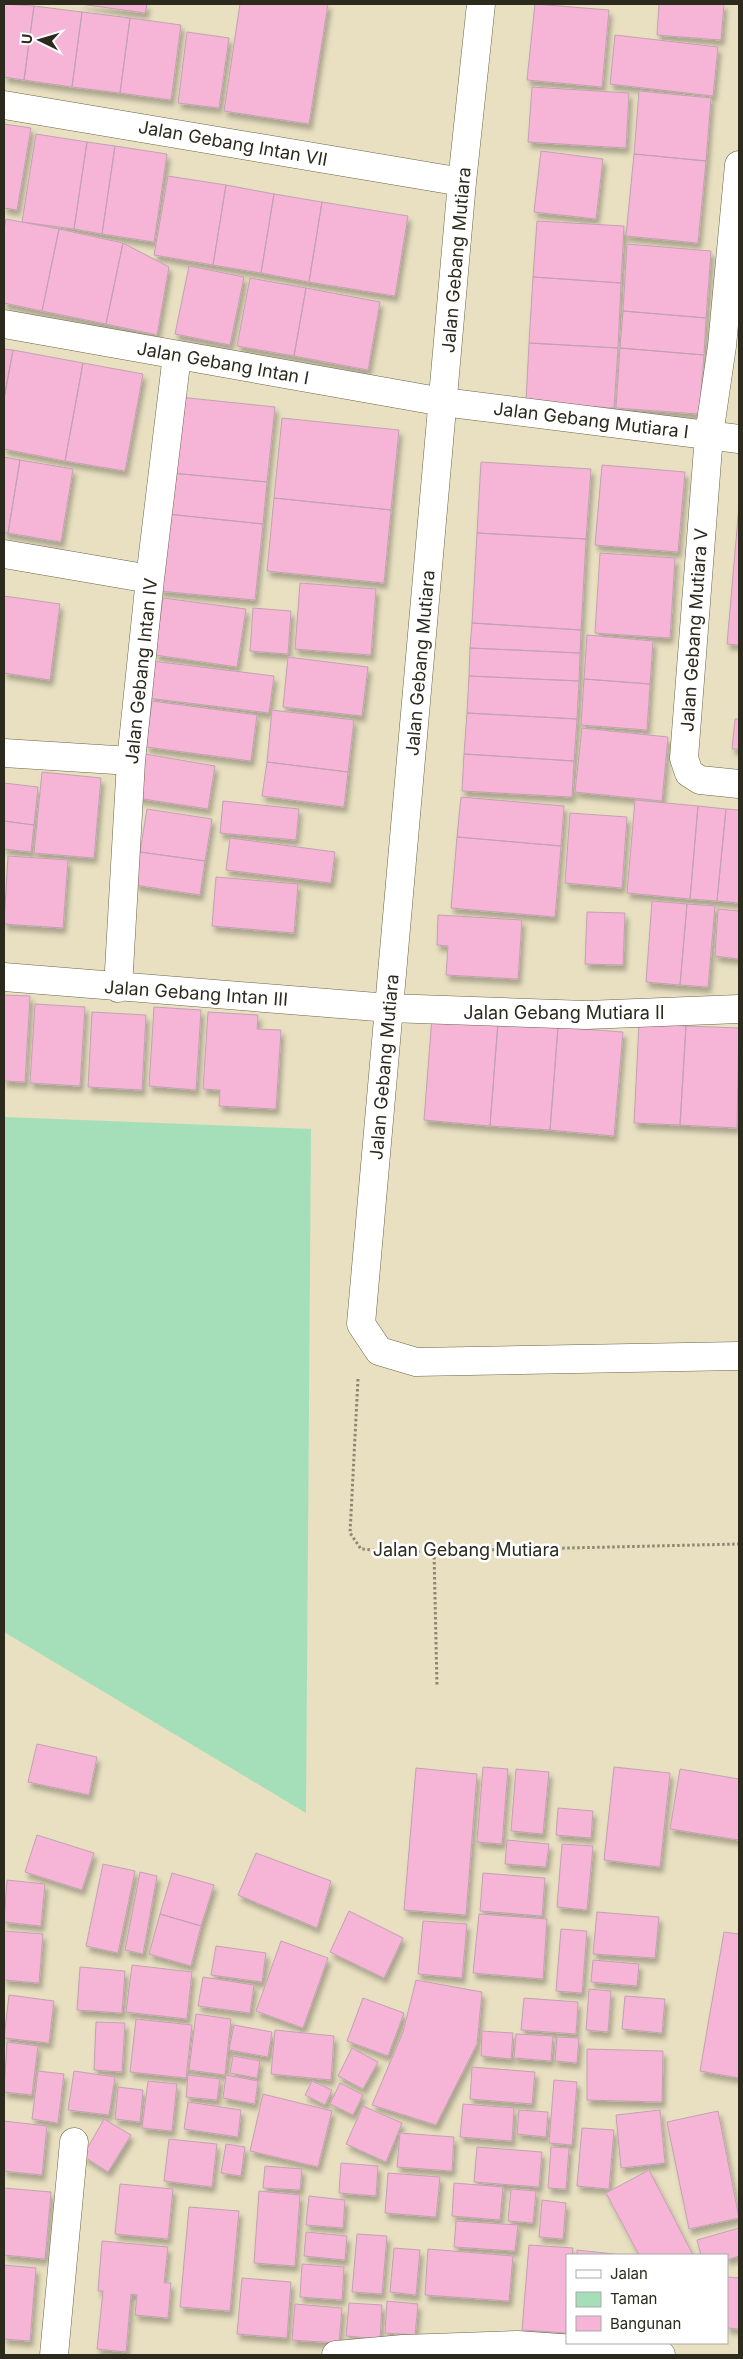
<svg xmlns="http://www.w3.org/2000/svg" width="743" height="2359" font-family="Inter,sans-serif">
  <style>
    .green { fill: #a5dfb9 }
    .building { fill: #f6b4d6; stroke: #c2a2b2; filter: url(#shadow) }
    .lines { fill: none; stroke-linecap: round; stroke-linejoin: round }
    .minor-casing { stroke: #6c6448; stroke-width: 29 }
    .path { stroke: #8d8771; stroke-width: 3; stroke-dasharray: 2.5 2.5; stroke-linecap: butt }
    .minor { stroke: #fff; stroke-width: 28 }
    .labels { text-anchor: middle; dominant-baseline: central; stroke-width: 5; stroke-linejoin: round; paint-order: stroke }
    .street-label { font-size: 18px; fill: #2c291d; stroke: #fff }
  </style>
  <defs>
    <filter id="shadow"><feDropShadow dx="3" dy="5.5" stdDeviation="2.5" flood-color="#0004"/></filter>
  </defs>
  <rect width="100%" height="100%" fill="#e8e0c1"/>
  <path class="green" d="M4,1117l307,12 -5,684 -302,-181z"/>
  <path class="building" d="M4,4l30,2 -10,74 -20,-3z
    M80,4h67l-2,9z
    M240,4h88l-19,120 -85,-13z
    M535,4l74,6 -7,77 -75,-7z
    M659,4h65l-3,36 -64,-5z
    M34,6l48,6 -10,75 -48,-7z
    M82,12l48,6 -10,75 -48,-6z
    M130,18l51,7 -10,75 -51,-7z
    M187,32l42,6 -10,70 -41,-5z
    M615,35l103,12 -5,49 -103,-12z
    M532,87l97,6 -3,55 -98,-6z
    M639,91l72,7 -5,63 -72,-7z
    M4,124l27,4 -14,82 -13,-2z
    M36,134l51,8 -13,87 -52,-7z
    M87,142l28,4 -13,88 -28,-5z
    M115,146l52,8 -13,88 -52,-8z
    M541,151l62,8 -7,60 -62,-7z
    M634,154l72,7 -8,82 -72,-7z
    M168,176l58,9 -13,80 -59,-10z
    M226,185l48,9 -13,79 -48,-8z
    M274,194l48,8 -13,80 -48,-9z
    M322,202l86,14 -13,80 -86,-14z
    M6,219l53,10 -17,82 -38,-8v-74z
    M537,221l87,5 -3,57 -88,-6z
    M59,229l64,14 -17,81 -64,-13z
    M123,243l46,24 -12,68 -51,-11z
    M627,244l84,7 -5,67 -83,-7z
    M189,266l55,11 -14,68 -55,-11z
    M533,277l88,6 -3,65 -89,-5z
    M250,278l56,10 -12,68 -57,-10z
    M306,288l74,14 -12,68 -74,-14z
    M623,311l83,7 -2,37 -84,-7z
    M529,343l89,5 -4,60 -88,-6z
    M620,348l84,7 -5,59 -83,-6z
    M4,349l9,1 -9,49z
    M13,350l70,13 -18,98 -61,-12v-50z
    M83,363l60,11 -18,97 -60,-10z
    M179,397l96,10 -8,75 -96,-9z
    M282,418l117,12 -8,80 -117,-12z
    M4,457l16,3 -12,73h-4z
    M20,460l53,9 -12,73 -53,-9z
    M481,462l110,7 -5,70 -109,-6z
    M602,465l83,7 -7,80 -83,-7z
    M171,473l96,9 -4,42 -96,-10z
    M274,498l117,12 -7,73 -117,-12z
    M739,506v139l-12,-1z
    M167,514l96,10 -8,76 -96,-9z
    M477,533l109,6 -5,91 -109,-7z
    M600,553l75,5 -5,80 -75,-5z
    M300,583l76,6 -5,66 -76,-6z
    M4,596l56,8 -10,76 -46,-7z
    M163,598l83,11 -9,58 -82,-12z
    M253,608l38,3 -3,43 -38,-3z
    M472,623l109,7 -1,23 -110,-5z
    M587,635l66,6 -3,43 -66,-5z
    M470,648l110,5 -1,28 -110,-5z
    M288,657l80,10 -6,49 -79,-9z
    M152,661l122,15 -5,37 -121,-15z
    M469,676l110,5 -2,38 -110,-6z
    M584,679l66,5 -3,46 -66,-5z
    M152,701l105,14 -6,46 -105,-14z
    M272,710l82,10 -6,52 -81,-10z
    M467,713l110,6 -3,42 -110,-7z
    M735,719h4v30h-7z
    M582,728l86,9 -6,64 -87,-9z
    M145,754l70,12 -7,43 -71,-11z
    M464,754l110,7 -2,36 -110,-6z
    M267,762l81,10 -4,35 -82,-11z
    M42,772l59,6 -7,80 -60,-5z
    M4,783l34,4 -4,38 -30,-4z
    M461,797l103,9 -3,40 -104,-9z
    M635,800l63,6 -8,93 -63,-6z
    M223,801l76,8 -3,31 -76,-7z
    M698,806l28,3 -9,92 -27,-2z
    M147,809l65,10 -7,42 -65,-9z
    M726,809l13,1v93l-22,-2z
    M570,813l57,4 -5,71 -57,-5z
    M4,821l30,4 -3,27 -27,-3z
    M457,837l104,9 -6,71 -104,-9z
    M230,838l105,14 -4,31 -105,-13z
    M140,852l65,9 -5,34 -65,-10z
    M8,856l60,4 -5,68 -59,-4z
    M216,877l82,7 -4,49 -82,-7z
    M652,901l35,3 -7,81 -34,-3z
    M687,904l28,2 -7,81 -28,-2z
    M718,909l21,2v48l-24,-3z
    M587,912l38,1 -2,52 -38,-1z
    M438,915l84,5 -4,59 -72,-4 2,-29 -11,-1z
    M4,995l26,1 -5,86 -21,-1z
    M35,1004l50,3 -5,79 -50,-3z
    M154,1007l47,3 -5,80 -47,-4z
    M92,1012l54,3 -4,75 -54,-3z
    M208,1012l50,3 -1,14 24,1 -5,79 -57,-3 1,-16 -17,-1z
    M432,1017l66,5 -8,104 -66,-6z
    M498,1022l60,5 -8,103 -60,-4z
    M639,1023l47,3 -6,99 -46,-2z
    M686,1026l53,2 -2,100 -57,-3z
    M558,1027l65,5 -9,104 -64,-6z
    M37,1744l60,13 -8,38 -61,-13z
    M483,1767l25,2 -6,75 -25,-2z
    M614,1767l56,6 -10,94 -56,-7z
    M416,1768l61,6 -11,141 -62,-5z
    M516,1769l33,3 -6,62 -32,-3z
    M680,1769l59,10v61l-69,-11z
    M558,1808l35,3 -2,27 -35,-3z
    M37,1835l57,18 -12,37 -57,-18z
    M507,1840l42,4 -3,23 -41,-3z
    M562,1844l31,2 -6,64 -30,-3z
    M256,1853l75,28 -14,47 -79,-33z
    M103,1864l32,7 -17,82 -32,-7z
    M140,1872l17,4 -14,78 -18,-4z
    M172,1873l42,12 -13,41 -41,-12z
    M483,1873l62,5 -3,38 -62,-5z
    M7,1880l38,4 -4,42 -37,-4z
    M349,1911l54,27 -19,40 -54,-26z
    M597,1912l62,5 -4,41 -62,-4z
    M160,1914l41,12 -10,40 -42,-12z
    M479,1914l68,5 -4,60 -70,-6z
    M423,1921l44,3 -5,54 -44,-4z
    M561,1929l26,2 -5,62 -26,-2z
    M4,1931l39,3 -4,49 -35,-3z
    M724,1932l15,2v144l-39,-7z
    M281,1941l47,17 -25,70 -47,-17z
    M216,1946l50,7 -4,29 -51,-7z
    M593,1960l46,4 -2,22 -46,-4z
    M132,1965l60,7 -5,47 -61,-7z
    M80,1967l45,4 -3,42 -45,-3z
    M203,1977l51,8 -4,28 -52,-7z
    M416,1980l66,12 -5,52 -41,81 -64,-20 31,-73z
    M589,1989l22,2 -3,41 -22,-2z
    M9,1995l45,6 -5,42 -45,-5z
    M625,1996l40,3 -3,34 -40,-4z
    M363,1998l41,15 -16,43 -41,-15z
    M524,1998l54,4 -2,32 -55,-4z
    M196,2014l35,5 -6,56 -36,-5z
    M136,2019l56,6 -6,53 -56,-6z
    M96,2022l29,1 -3,49 -28,-2z
    M234,2025l38,7 -4,25 -39,-7z
    M275,2030l59,6 -3,44 -60,-6z
    M482,2031l31,2 -2,26 -30,-3z
    M516,2034l37,2 -2,25 -37,-3z
    M557,2037l22,1 -2,25 -22,-2z
    M7,2042l31,4 -6,49 -28,-3z
    M352,2048l26,14 -15,27 -25,-13z
    M587,2049l76,2 -1,51 -75,-2z
    M233,2056l27,5 -3,17 -27,-5z
    M472,2067l63,5 -3,32 -62,-5z
    M38,2071l26,3 -6,49 -26,-4z
    M74,2071l41,6 -6,38 -41,-5z
    M188,2075l32,4 -3,21 -31,-3z
    M226,2075l32,6 -3,23 -32,-6z
    M554,2080l23,2 -5,63 -23,-2z
    M148,2081l29,3 -5,47 -30,-3z
    M312,2081l20,9 -7,15 -20,-10z
    M340,2083l23,12 -10,20 -23,-11z
    M118,2087l25,3 -3,32 -25,-3z
    M263,2094l69,17 -14,56 -68,-16z
    M188,2102l53,8 -3,27 -54,-8z
    M463,2104l51,4 -2,33 -52,-4z
    M363,2106l39,17 -16,39 -40,-18z
    M519,2110l29,2 -2,25 -29,-3z
    M660,2110l5,53 -44,5 -5,-53z
    M718,2111l21,107 -50,11 -22,-107z
    M104,2119l27,16 -23,37 -25,-16z
    M4,2121l43,5 -5,49 -38,-4z
    M582,2128l32,2 -5,59 -32,-3z
    M400,2133l54,4 -2,34 -55,-4z
    M169,2139l48,5 -5,43 -48,-6z
    M226,2144l19,3 -4,29 -20,-3z
    M477,2147l65,5 -3,35 -65,-5z
    M551,2147l18,1 -3,41 -18,-1z
    M341,2163l37,3 -2,30 -37,-3z
    M265,2166l37,3 -2,21 -37,-2z
    M649,2170l44,85h-54l-33,-62z
    M388,2173l52,4 -4,40 -51,-4z
    M454,2183l49,4 -3,33 -48,-4z
    M120,2184l53,5 -5,50 -53,-5z
    M4,2188l47,4 -6,67 -41,-4z
    M511,2189l25,2 -3,32 -25,-2z
    M259,2191l41,4 -5,71 -41,-3z
    M309,2196l36,4 -2,28 -37,-3z
    M542,2200l24,3 -3,36 -24,-2z
    M189,2207l50,4 -9,100 -50,-4z
    M456,2221l62,4 -3,26 -61,-4z
    M739,2228v28l-12,4v-5h-26l-4,-15z
    M306,2232l41,4 -2,24 -41,-4z
    M357,2234l30,2 -5,58 -30,-2z
    M102,2241l66,6 -4,36h7l-3,35 -33,-3 2,-20 -6,-1 -5,58 -29,-3 6,-58h-5z
    M529,2245l44,3 -1,7h-5l-1,78 -44,-3z
    M394,2248l26,2 -4,45 -26,-3z
    M428,2249l85,7 -4,45 -84,-6z
    M577,2250l37,4v1h-37z
    M302,2264l42,3 -2,33 -42,-3z
    M4,2265l32,3 -6,73 -26,-2z
    M727,2277l12,1v51l-12,-1z
    M242,2278l49,4 -4,56 -50,-4z
    M387,2301l31,3 -3,31 -30,-2z
    M349,2303l33,2 -2,34 -34,-3z
    M295,2304l47,4 -3,35 -47,-3z"/>
  <g class="lines">
    <g class="minor-casing">
      <path id="minor" d="M481,4l-19,178 -101,1142 18,27 37,11 323,-6
        M4,105l458,77
        M739,165l-17,181 -13,89 -25,323 5,15 11,7 39,4
        M4,324l439,78 296,37
        M4,554l146,25
        M4,753l127,8
        M4,977l385,31 197,7 153,-6
        M118,988l13,-227 19,-182 27,-224
        M54,2355l20,-213
        M336,2355l67,-6 114,-4 144,10"/>
    </g>
    <path class="path" d="M358,1379l-8,154 11,16 36,3 342,-8
      M434,1552l3,135"/>
    <use href="#minor" class="minor"/>
  </g>
  <g class="labels">
    <g class="street-label">
      <text transform="translate(233 143) rotate(10)">Jalan Gebang Intan VII</text>
      <text transform="translate(456 260) rotate(-85)">Jalan Gebang Mutiara</text>
      <text transform="translate(223 363) rotate(10)">Jalan Gebang Intan I</text>
      <text transform="translate(591 420) rotate(7)">Jalan Gebang Mutiara I</text>
      <text transform="translate(694 630) rotate(-86)">Jalan Gebang Mutiara V</text>
      <text transform="translate(420 663) rotate(-85)">Jalan Gebang Mutiara</text>
      <text transform="translate(141 671) rotate(-84)">Jalan Gebang Intan IV</text>
      <text transform="translate(196 993) rotate(4)">Jalan Gebang Intan III</text>
      <text x="564" y="1012">Jalan Gebang Mutiara II</text>
      <text transform="translate(384 1067) rotate(-85)">Jalan Gebang Mutiara</text>
      <text x="466" y="1549">Jalan Gebang Mutiara</text>
    </g>
  </g>
  <rect width="743" height="2359" fill="none" stroke="#2c291d" stroke-width="10"/>
  <rect x="566" y="2254" width="162" height="90" fill="#ffffff" stroke="#aba9a5"/>
  <rect x="576" y="2270" width="25" height="8" fill="#ffffff" stroke="#aba9a5"/>
  <text x="610" y="2279" font-size="15" fill="#2c291d">Jalan</text>
  <rect x="576" y="2292" width="25" height="15" fill="#a5dfb9" stroke="#aba9a5"/>
  <text x="610" y="2304" font-size="15" fill="#2c291d">Taman</text>
  <rect x="576" y="2316" width="25" height="15" fill="#f6b4d6" stroke="#aba9a5"/>
  <text x="610" y="2329" font-size="15" fill="#2c291d">Bangunan</text>
  <g transform="translate(40 40) rotate(275)" stroke="#ffffff" stroke-width="4" paint-order="stroke">
  <path d="M0-4L9 19L0 12L-9 19Z" fill="#2c291d"/>
  <text y="-8" font-size="14" font-weight="bold" text-anchor="middle" fill="#2c291d">U</text>
  </g>
</svg>
